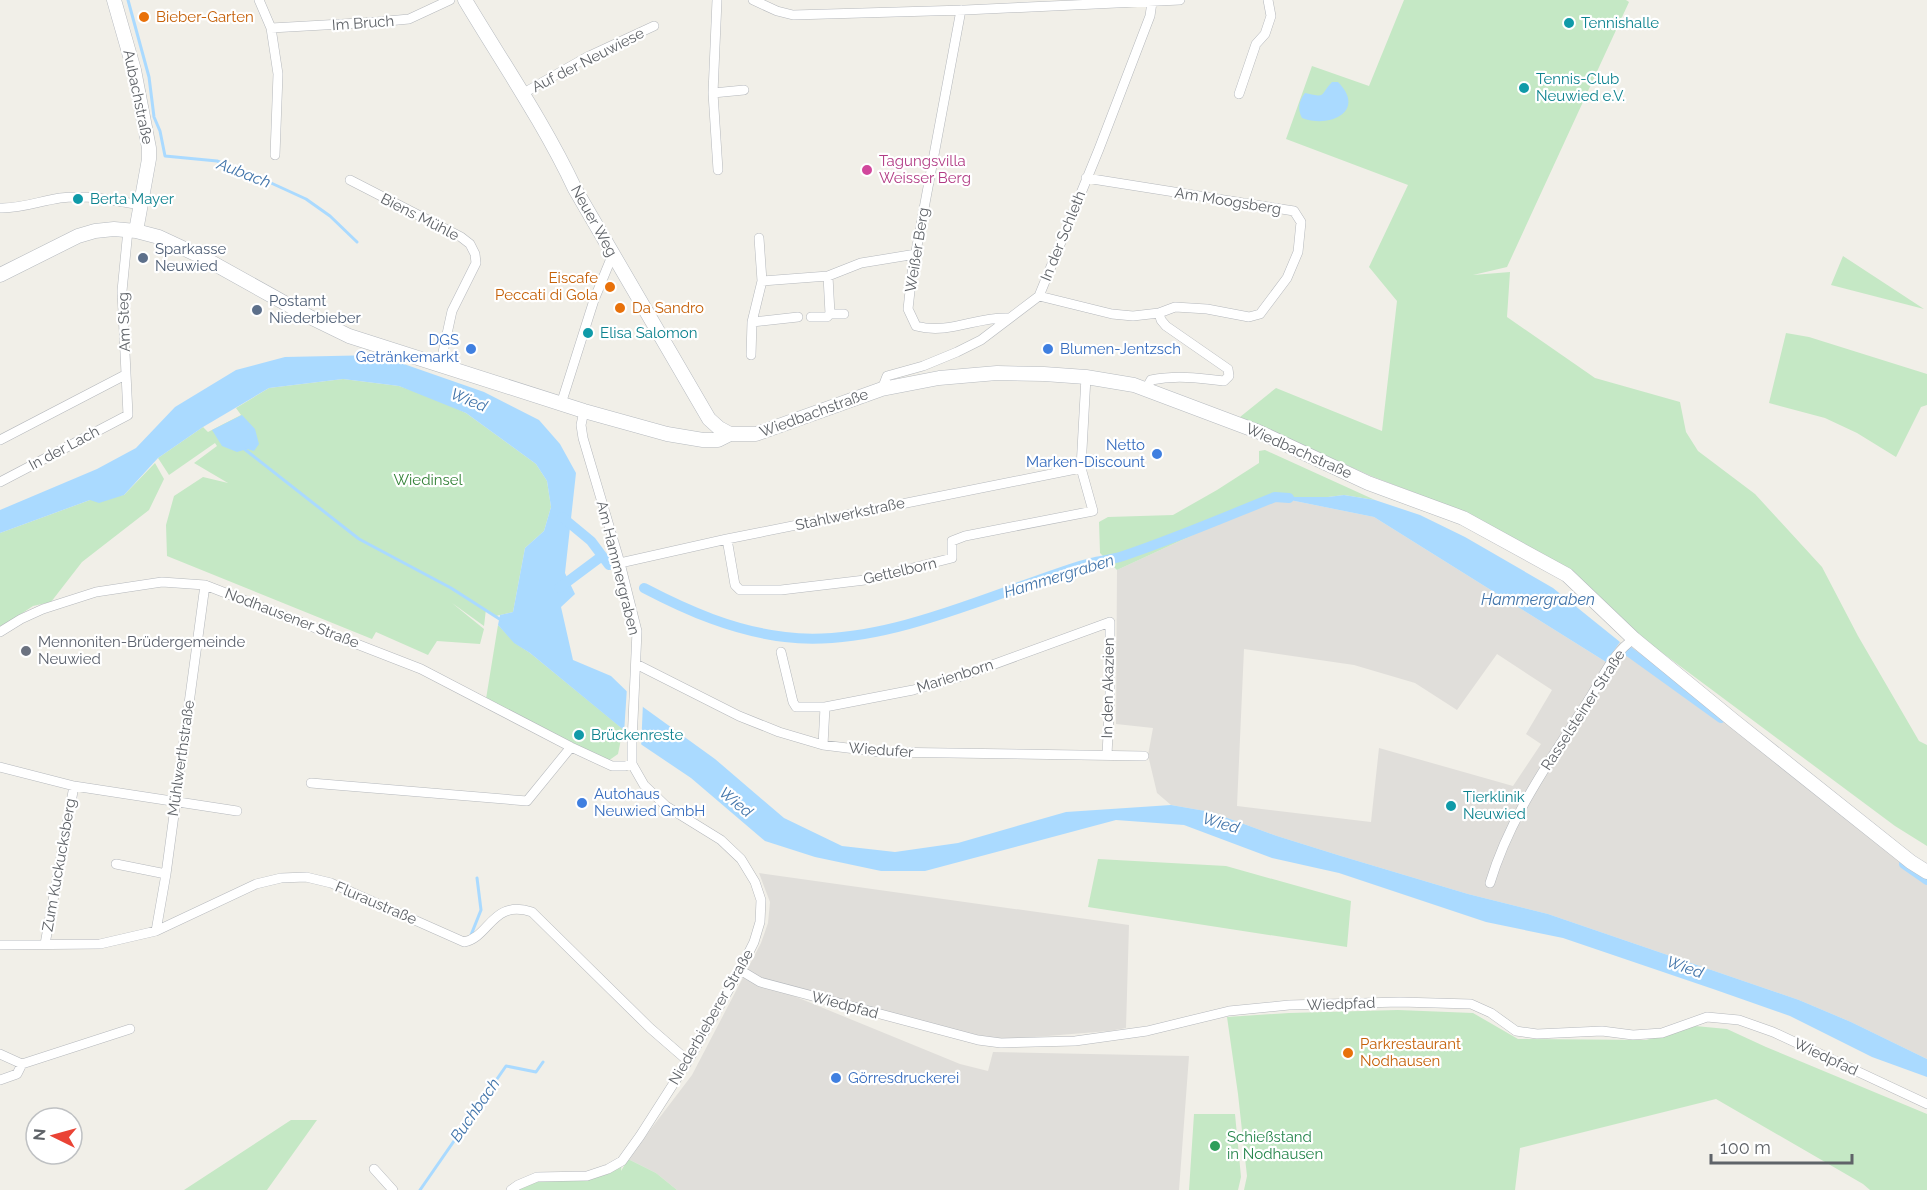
<svg xmlns="http://www.w3.org/2000/svg" width="1927" height="1190" font-family="Raleway,sans-serif">
  <style>
    .industrial { fill: #e0deda; fill-rule: evenodd }
    .green { fill: #c5e8c5 }
    .water { fill: #aadaff }
    .pier { fill: #f1efe8 }
    .lines { fill: none; stroke-linecap: round; stroke-linejoin: round }
    .stream { stroke: #aadaff; stroke-width: 3 }
    .canal { stroke: #aadaff; stroke-width: 10 }
    .street-casing { stroke: #b5b8bc; stroke-width: 10 }
    .secondary-casing { stroke: #b6babf; stroke-width: 15 }
    .street { stroke: #fff; stroke-width: 9 }
    .secondary { stroke: #fff; stroke-width: 14 }
    .food-dot { fill: #e8710a; stroke: #fff; stroke-width: 2 }
    .culture-dot { fill: #0f9aa8; stroke: #fff; stroke-width: 2 }
    .hotel-dot { fill: #d1479c; stroke: #fff; stroke-width: 2 }
    .service-dot { fill: #5c6f8a; stroke: #fff; stroke-width: 2 }
    .shop-dot { fill: #3f7fe0; stroke: #fff; stroke-width: 2 }
    .worship-dot { fill: #6b7280; stroke: #fff; stroke-width: 2 }
    .leisure-dot { fill: #2e9e5b; stroke: #fff; stroke-width: 2 }
    .labels { text-anchor: middle; dominant-baseline: central; stroke-width: 4.5; stroke-linejoin: round; paint-order: stroke }
    .food-label { font-size: 15px; fill: #c56008; stroke: #fff; text-anchor: start }
    .street-label { font-size: 15px; fill: #5f6368; stroke: #fff }
    .culture-label { font-size: 15px; fill: #0d838f; stroke: #fff; text-anchor: start }
    .hotel-label { font-size: 15px; fill: #b23c85; stroke: #fff; text-anchor: start }
    .service-label { font-size: 15px; fill: #4e5e75; stroke: #fff; text-anchor: start }
    .shop-label { font-size: 15px; fill: #366cbe; stroke: #fff; text-anchor: start }
    .park-label { font-size: 15px; fill: #348238; stroke: #fff }
    .worship-label { font-size: 15px; fill: #5b616d; stroke: #fff; text-anchor: start }
    .leisure-label { font-size: 15px; fill: #27864d; stroke: #fff; text-anchor: start }
    .water-label { font-size: 16px; font-style: italic; fill: #4174aa; stroke: #fff }
  </style>
  <rect width="100%" height="100%" fill="#f1efe8"/>
  <path class="industrial" d="M1275,497l99,20 232,145 14,-20 11,4 296,233v180l-76,-37 -52,-22 -251,-86 -80,-20 -127,-38 -64,-20 -66,-24 -40,-7 -14,-12 -9,-38 5,-27 -37,-4 1,-154zM1244,649l110,16 61,18 42,27 40,-56 55,36 -26,44 15,10 -28,42 -134,-38 -8,74 -134,-16z
    M759,873l370,52 -3,103 -17,3 -111,9 -231,-55 193,79 28,7 5,-19 196,4 -10,134h-502l-21,-17 -28,-14 64,-84 69,-132 7,-20 2,-21z"/>
  <path class="green" d="M1404,0h222l3,2 -122,265 -34,8 37,-3 -3,45 88,61 85,24 6,30 12,19 57,43 67,73 36,69 61,105 8,4v101l-32,-20 -258,-192 -67,-64 -105,-58 -94,-36 -131,-59 36,-29 106,43 15,-130 -28,-34 39,-82 -122,-46 26,-73 57,20z
    M1843,256l81,53 -93,-24z
    M1786,333l23,4 118,37v31l-6,2 -25,50 -39,-24 -32,-15 -56,-15z
    M343,379l56,7 37,13 30,14 70,51 11,17 4,26 -7,24 -19,17 -12,64 -17,4 -10,-7 -2,17 -32,-23 32,26 -4,15 -43,-3 -9,14 -52,-23 -4,7 -205,-83 -1,-31 8,-29 29,-19 25,6 -34,-20 23,-17 -2,-3 -46,32 -11,-17 45,-31 5,5 33,-17 -5,-7 33,-20z
    M1265,450l110,50 -31,-5 -16,2h-53l-158,73 -17,-17 -1,-31 9,-5 65,-2 44,-25 42,-27v-12z
    M155,463l9,16 -15,31 -67,52 -31,40 -18,4 -33,22v-95l90,-33 34,-5z
    M498,625l17,18 15,10 93,76 -5,25 -10,7 -122,-62z
    M1098,859l128,7 125,35 -4,46 -259,-40z
    M1398,1010l75,3 45,26 128,1 49,-14 32,3 39,18 161,67v76h-57l-7,-6 -147,-85 -196,49 -5,42h-271l3,-14 -9,-82 -11,-77 62,-4z
    M1194,1114h41l6,63 -3,13h-49z
    M291,1120h26l-50,70h-83z
    M628,1159l28,14 21,17h-162l22,-13 50,-1 35,-15 -1,10z"/>
  <path class="water" d="M1332,82h6c28,28 -6,47 -36,36 -5,-10 -3,-17 3,-25 22,5 14,3 27,-11z
    M378,355l106,37 55,28 21,24 16,29 -11,100 10,21 -14,13 12,53 38,16 32,31 72,52 69,59 58,28 53,6 63,-9 108,-31 105,-7 40,7 66,24 64,20 127,38 80,20 251,86 52,22 76,37v18l-55,-20 -82,-41 -74,-26 -153,-52 -77,-16 -147,-49 -67,-15 -88,-33 -68,-5 -191,51h-44l-66,-14 -50,-16 -74,-63 -49,-33 -112,-92 -16,-10 -16,-18 2,-10 13,-3 12,-64 19,-17 7,-24 -4,-26 -11,-17 -70,-51 -67,-27 -56,-7 -74,9 -66,39 -45,31 -34,37 -25,8 -9,-3 -90,33v-23l97,-41 39,-21 39,-41 61,-37 49,-13z
    M242,415l13,14 4,15 -5,7 -7,-2 -10,3 -15,-6 -10,-16z
    M1344,495l31,5 45,15 45,22 88,51 67,54 -14,20 -232,-145 -99,-20h53z"/>
  <path class="pier" d="M627,687l16,16 -2,45 -17,-14z"/>
  <g class="lines">
    <path class="stream" d="M128,0l21,77 5,40 6,14 5,25 52,5 41,16 48,22 24,17 27,26
      M243,448l116,91 92,49 50,32
      M471,935l10,-25 -4,-32
      M420,1190l86,-124 30,6 7,-10"/>
    <path class="canal" d="M562,517l29,24 18,24
      M559,588l43,-32
      M644,588c44,23 90,43 141,49 87,11 186,-34 268,-62 11,-4 22,-8 34,-11 12,-3 24,-4 36,-8 51,-17 102,-39 152,-59l14,1
      M1628,651l93,67
      M1904,864l23,16"/>
    <g class="street-casing">
      <path id="street" d="M259,0l12,28 106,-6 32,-3 41,-19
        M717,0l-4,93 5,77
        M753,0l24,11 16,4 172,-5 215,-10
        M961,10l-49,263 -4,36 8,17c34,9 61,-10 93,-8
        M271,28l7,46 -3,81
        M713,93l31,-3
        M522,94l65,-37 67,-31
        M1239,94l17,-50 9,-10 6,-18 -3,-16
        M350,180l111,57 9,7 5,10 1,9 -24,48 -12,55
        M0,208c20,1 40,-7 60,-10 27,-3 54,2 80,7
        M762,281l66,-5 33,-13 55,-9
        M1039,296l73,18 21,2 26,-3 16,-6 32,2 42,8 11,-3 27,-36 11,-26 3,-30 -7,-11 -208,-33
        M830,314h14
        M811,317h16l3,-3 -2,-38
        M752,322l46,-5
        M751,355l1,-33 10,-41 -3,-43
        M882,389l5,-13 36,-10 34,-14 24,-12 58,-44 60,-147 51,-133 2,-14
        M1146,389l5,-9c25,-5 48,-2 73,1l5,-5 -1,-7 -62,-43 -5,-6 -2,-7
        M561,404l33,-104 16,-39 5,-3
        M0,440l125,-65
        M0,482l128,-67 -6,-124 6,-61
        M727,539l8,46 5,5h41l84,-10 87,-22v-17l13,-5 128,-25 -12,-43 5,-91
        M620,563l107,-24 354,-71
        M0,632l21,-13 22,-10 53,-17 66,-10 43,3 216,84 150,78 41,19h13l7,-2
        M781,652l12,50 3,5h29l88,-17 49,-14 148,-54v71l-3,62
        M636,664l103,52 40,16 44,13 57,7 264,4
        M823,745l2,-38
        M0,767l74,19 163,25
        M311,783l216,18 44,-54
        M116,864l50,10
        M1490,883c20,-67 61,-124 98,-182 13,-20 25,-49 46,-62
        M156,931l10,-57 39,-289
        M45,944l29,-158
        M0,945l100,-1 56,-13 100,-47 25,-6 25,-1 25,6 133,59c26,-5 28,-43 68,-30l118,116 38,33
        M740,970l20,12 218,58 23,3 74,-2 72,-10 82,-20 60,-6 111,-3 71,2 20,9 25,18 21,3 65,-3 31,4 29,-2 45,-16 32,3 34,12 154,72
        M0,1054l22,10 108,-35
        M0,1080l17,-6 5,-10
        M374,1169l19,21
        M511,1190l7,-5 19,-8 50,-1 21,-7 14,-8 18,-25 48,-75 52,-91 14,-28 6,-20 1,-22 -6,-18 -14,-23 -20,-19 -55,-34 -22,-21 -12,-21v-21l5,-112 -17,-68 -37,-125 -2,-13 3,-14"/>
    </g>
    <g class="secondary-casing">
      <path id="secondary" d="M114,0l20,70 15,78v11l-13,72
        M465,0c37,62 79,123 110,189l134,230 10,9 11,6
        M0,275l78,-39 17,-5 19,-2 22,2 23,6 43,20 108,60 39,19 235,75 83,23 36,6h15l12,-6h26l126,-45 57,-11 58,-5 47,1 42,3 48,8 125,47 109,51 95,35 104,57 67,64 100,82 177,141 16,10"/>
    </g>
    <use href="#street" class="street"/>
    <use href="#secondary" class="secondary"/>
  </g>
  <g class="food-dot">
    <circle cx="144" cy="17" r="6"/>
    <circle cx="610" cy="287" r="6"/>
    <circle cx="620" cy="308" r="6"/>
    <circle cx="1348" cy="1053" r="6"/>
  </g>
  <g class="culture-dot">
    <circle cx="1569" cy="23" r="6"/>
    <circle cx="1524" cy="88" r="6"/>
    <circle cx="78" cy="199" r="6"/>
    <circle cx="588" cy="333" r="6"/>
    <circle cx="579" cy="735" r="6"/>
    <circle cx="1451" cy="806" r="6"/>
  </g>
  <circle class="hotel-dot" cx="867" cy="170" r="6"/>
  <g class="service-dot">
    <circle cx="143" cy="258" r="6"/>
    <circle cx="257" cy="310" r="6"/>
  </g>
  <g class="shop-dot">
    <circle cx="471" cy="349" r="6"/>
    <circle cx="1048" cy="349" r="6"/>
    <circle cx="1157" cy="454" r="6"/>
    <circle cx="582" cy="803" r="6"/>
    <circle cx="836" cy="1078" r="6"/>
  </g>
  <circle class="worship-dot" cx="26" cy="651" r="6"/>
  <circle class="leisure-dot" cx="1215" cy="1146" r="6"/>
  <g class="labels">
    <g class="food-label">
      <text x="156" y="17">Bieber-Garten</text>
      <text x="598" y="278" text-anchor="end">Eiscafe<tspan x="598" dy="17">Peccati di Gola</tspan></text>
      <text x="632" y="308">Da Sandro</text>
      <text x="1360" y="1044">Parkrestaurant<tspan x="1360" dy="17">Nodhausen</tspan></text>
    </g>
    <g class="street-label">
      <text transform="translate(363 23) rotate(-4)">Im Bruch</text>
      <text transform="translate(588 60) rotate(-27)">Auf der Neuwiese</text>
      <text transform="translate(138 97) rotate(78)">Aubachstraße</text>
      <text transform="translate(1228 201) rotate(9)">Am Moogsberg</text>
      <text transform="translate(420 217) rotate(27)">Biens Mühle</text>
      <text transform="translate(594 221) rotate(61)">Neuer Weg</text>
      <text transform="translate(1063 236) rotate(-68)">In der Schleth</text>
      <text transform="translate(917 250) rotate(-81)">Weißer Berg</text>
      <text transform="translate(124 322) rotate(-92)">Am Steg</text>
      <text transform="translate(814 413) rotate(-20)">Wiedbachstraße</text>
      <text transform="translate(64 448) rotate(-28)">In der Lach</text>
      <text transform="translate(1299 451) rotate(24)">Wiedbachstraße</text>
      <text transform="translate(850 514) rotate(-12)">Stahlwerkstraße</text>
      <text transform="translate(618 568) rotate(76)">Am Hammergraben</text>
      <text transform="translate(900 571) rotate(-13)">Gettelborn</text>
      <text transform="translate(292 618) rotate(21)">Nodhausener Straße</text>
      <text transform="translate(955 676) rotate(-18)">Marienborn</text>
      <text transform="translate(1108 688) rotate(-89)">In den Akazien</text>
      <text transform="translate(1583 710) rotate(-57)">Rasselsteiner Straße</text>
      <text transform="translate(881 750) rotate(4)">Wiedufer</text>
      <text transform="translate(181 758) rotate(-82)">Mühlwerthstraße</text>
      <text transform="translate(59 865) rotate(-80)">Zum Kuckucksberg</text>
      <text transform="translate(376 903) rotate(23)">Fluraustraße</text>
      <text transform="translate(1341 1004) rotate(-2)">Wiedpfad</text>
      <text transform="translate(845 1005) rotate(15)">Wiedpfad</text>
      <text transform="translate(711 1017) rotate(-60)">Niederbieberer Straße</text>
      <text transform="translate(1826 1057) rotate(25)">Wiedpfad</text>
    </g>
    <g class="culture-label">
      <text x="1581" y="23">Tennishalle</text>
      <text x="1536" y="79">Tennis-Club<tspan x="1536" dy="17">Neuwied e.V.</tspan></text>
      <text x="90" y="199">Berta Mayer</text>
      <text x="600" y="333">Elisa Salomon</text>
      <text x="591" y="735">Brückenreste</text>
      <text x="1463" y="797">Tierklinik<tspan x="1463" dy="17">Neuwied</tspan></text>
    </g>
    <g class="hotel-label">
      <text x="879" y="161">Tagungsvilla<tspan x="879" dy="17">Weisser Berg</tspan></text>
    </g>
    <g class="service-label">
      <text x="155" y="249">Sparkasse<tspan x="155" dy="17">Neuwied</tspan></text>
      <text x="269" y="301">Postamt<tspan x="269" dy="17">Niederbieber</tspan></text>
    </g>
    <g class="shop-label">
      <text x="459" y="340" text-anchor="end">DGS<tspan x="459" dy="17">Getränkemarkt</tspan></text>
      <text x="1060" y="349">Blumen-Jentzsch</text>
      <text x="1145" y="445" text-anchor="end">Netto<tspan x="1145" dy="17">Marken-Discount</tspan></text>
      <text x="594" y="794">Autohaus<tspan x="594" dy="17">Neuwied GmbH</tspan></text>
      <text x="848" y="1078">Görresdruckerei</text>
    </g>
    <g class="park-label">
      <text x="428" y="480">Wiedinsel</text>
    </g>
    <g class="worship-label">
      <text x="38" y="642">Mennoniten-Brüdergemeinde<tspan x="38" dy="17">Neuwied</tspan></text>
    </g>
    <g class="leisure-label">
      <text x="1227" y="1137">Schießstand<tspan x="1227" dy="17">in Nodhausen</tspan></text>
    </g>
    <g class="water-label">
      <text transform="translate(244 173) rotate(21)">Aubach</text>
      <text transform="translate(469 400) rotate(22)">Wied</text>
      <text transform="translate(1059 576) rotate(-17)">Hammergraben</text>
      <text x="1538" y="599">Hammergraben</text>
      <text transform="translate(736 802) rotate(39)">Wied</text>
      <text transform="translate(1221 823) rotate(16)">Wied</text>
      <text transform="translate(1685 967) rotate(19)">Wied</text>
      <text transform="translate(475 1110) rotate(-55)">Buchbach</text>
    </g>
  </g>
  <g transform="translate(54 1136) rotate(275)"><circle r="28" fill="#ffffff" stroke="#bfc1c3" stroke-width="1.5"/>
  <path d="M0-4.5L10 22L0 15L-10 22Z" fill="#ea4335"/>
  <text y="-9" font-size="16" font-weight="bold" text-anchor="middle" fill="#5f6368">N</text>
  </g>
  <path d="M1711 1154v9h141v-9" fill="none" stroke="#5f6368" stroke-width="3"/>
  <text x="1720" y="1154" font-size="18" fill="#5f6368" stroke="#ffffff" stroke-width="4.5" paint-order="stroke">100 m</text>
</svg>
